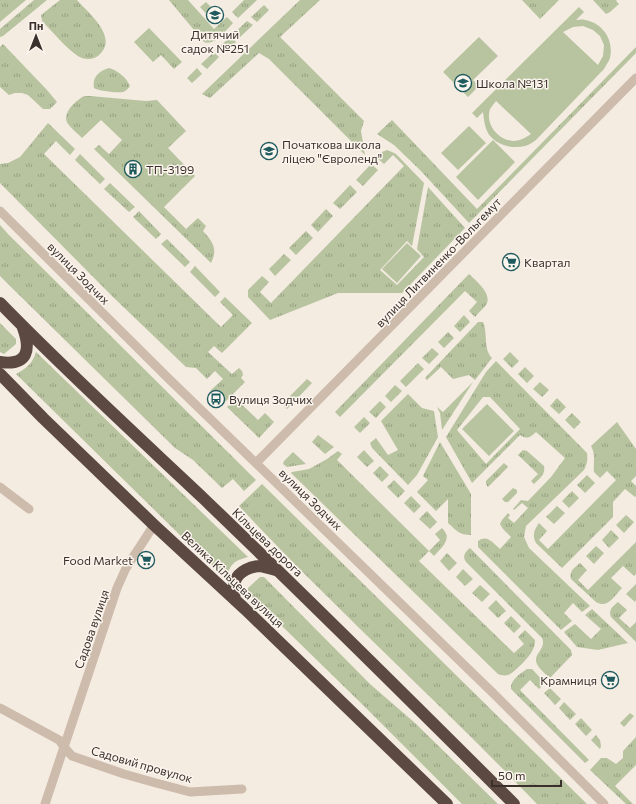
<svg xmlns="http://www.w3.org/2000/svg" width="636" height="804" font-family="Commissioner,sans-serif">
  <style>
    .grass { fill: url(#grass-tufts); fill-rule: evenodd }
    .pitch { fill: #b8c4a0; fill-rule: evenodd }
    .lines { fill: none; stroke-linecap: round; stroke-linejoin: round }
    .street { stroke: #cdbbac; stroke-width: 9 }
    .highway { stroke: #5c4a42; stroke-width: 12 }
    .labels { text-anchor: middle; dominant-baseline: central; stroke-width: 3; stroke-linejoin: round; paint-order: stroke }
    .poi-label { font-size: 12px; fill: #3b302b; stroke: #fbf5ee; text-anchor: start }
    .street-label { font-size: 12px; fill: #3b302b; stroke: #fbf5ee }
  </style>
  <defs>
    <pattern id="grass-tufts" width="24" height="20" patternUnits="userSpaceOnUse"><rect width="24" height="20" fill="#b8c4a0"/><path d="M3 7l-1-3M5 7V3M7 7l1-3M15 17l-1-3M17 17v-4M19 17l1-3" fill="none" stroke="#97a083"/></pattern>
  </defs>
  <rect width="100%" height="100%" fill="#f4ebe1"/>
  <path class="grass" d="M0,0h26l-26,22z
    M34,0h13l-44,36 -3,1v-8z
    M60,0h17c12,14 42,37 22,55 -4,4 -11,5 -17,3 -11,-4 -31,-28 -40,-37l-1,-6z
    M169,0h19l26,29 13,-12 6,6c-8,8 -17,23 -29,19z
    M244,0h13l-19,18 -6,-6z
    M300,0h20l-40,37 84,84 -3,10 4,24 -96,-96 -10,-6 -49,45 -8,-4z
    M522,0h37l-19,19z
    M593,0h24l-1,1 3,3 -9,8 -4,2z
    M206,2l10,10 -6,6 -10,-11z
    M264,5l5,5 -12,12 -6,-5z
    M247,21l6,4 -14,13 -5,-5z
    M149,28l33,34 -8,7 -13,-14 -8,7 -19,-20z
    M231,36l5,6 -13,12 -5,-6z
    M3,44l44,46 10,12 -7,7h-7l-15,-14 -6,-2h-7l-6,2 -9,-8v-40z
    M636,47v6l-167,170 -49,-53 -26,-25 -17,-11 15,-14 85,89z
    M214,52l5,5 -12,12 -6,-5z
    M109,68c8,2 18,10 21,18 -2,3 -4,5 -7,6 -7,1 -24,-1 -29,-4 -2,-11 5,-17 15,-20z
    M197,68l5,6 -10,9 -5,-5z
    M84,96h6l56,5 11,-1 29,31 -18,17 27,28 -31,31 22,22 12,-11 8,8 -3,5c10,11 15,18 8,32l-117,-114 5,-4 10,9 13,-14 -21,-20 -19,18c-4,-4 -10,-9 -14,-14 -7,-10 7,-23 16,-28z
    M48,123l27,26 -5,6 -14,-14 -12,13 177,173 12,-12 -13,-13 5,-5 27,26 -30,30 -8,-7 -6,6 24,22 7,-6 3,3 1,4 -2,3 4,4 -22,22 -13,-13 13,-12 -8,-8 -8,8 -11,-11 -10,-1 -73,-70 -113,-114v-19l8,-1 12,-6z
    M387,150l5,2 4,2 28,29 -12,63 -5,-5 -27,29 17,15 27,-28 -7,-8 11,-62 37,41 -63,65h-64l-68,27 -22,-23v-7l14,-14 7,6 -9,10 11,11 133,-137 -11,-11 -9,9 -8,-7 6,-5z
    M80,154l25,25 -5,5 -25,-24z
    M371,164l7,6 -15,16 -7,-6z
    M110,183l25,24 -6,5 -25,-23z
    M350,185l7,7 -17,17 -7,-6z
    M326,209l7,7 -15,16 -7,-7z
    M139,211l22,23 -5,5 -23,-22z
    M0,225l8,9 248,246 -12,11 -11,-12 -11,9 -29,-28 -18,-12 -163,-160 -12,-12z
    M306,231l7,7 -17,17 -7,-7z
    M167,239l23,23 -5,5 -24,-23z
    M284,254l7,6 -16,16 -6,-7z
    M195,266l25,26 -5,5 -25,-25z
    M469,274c7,7 24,20 17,31 -3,4 -8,8 -11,12l-6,-6 8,-9 -12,-11 -125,126 -5,-5z
    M464,315l6,7 -10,10 -6,-6z
    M478,322h5c5,11 0,27 9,36l-17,22 -6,-5 -16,4 -12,-12 -14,13 -2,-2z
    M0,323l16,16v5l-12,10 -4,-2z
    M448,332l6,6 -10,10 -6,-6z
    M432,348l7,6 -10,10 -7,-6z
    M36,352l212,205c-14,4 -17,6 -22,21l-42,-39 -168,-165c11,-6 16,-10 20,-22z
    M510,352l9,9 -7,7 -9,-9z
    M496,361l91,92c1,7 0,11 -3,17l-58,56 -2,11 5,11 61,58 -8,6 -9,-9 -9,10 8,8 -11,9 -83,-83v-6c9,-7 15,2 22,8l11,-12 -8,-8 -3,-5 2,-4 6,-7 2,2 -2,3 6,5 14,-15 -6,-5 -8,7 -1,-1 8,-9 7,1 23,-24 14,-19 -29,-26c-6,5 -8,8 -16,3l-48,48 -26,-46 40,-65zM483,397h7l30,32 -34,35 -29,-34z
    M418,363l6,6 -18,18 -6,-6z
    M525,367l9,9 -7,7 -9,-9z
    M307,379l5,4 -25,26 -5,-5z
    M473,382l-31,48 -2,-17 -3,-6 6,5z
    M540,382l9,8 -7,7 -9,-8z
    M395,385l7,6 -11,11 -6,-6z
    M408,394l14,14 12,3 4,26 -21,38 -9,10 -36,-37 -2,-5 6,-5 12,17 10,-5 -17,-29z
    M557,398l9,9 -7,7 -9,-8z
    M236,399l22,21 7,-7 9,9 -15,16 -32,-31z
    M380,401l6,6 -10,11 -7,-6z
    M572,413l9,9 -7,7 -9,-9z
    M364,417l6,6 -10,10 -6,-6z
    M617,422l19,27v27l-5,5 5,5v10l-1,1 -10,-8 -12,13v15l-51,51 -26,-25c-4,-8 -2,-13 3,-20l8,8 -8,9 9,9 68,-69 -9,-9 -7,7 -6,-6c-1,-10 2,-17 -3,-26z
    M318,435l16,12 -9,7 -13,-12z
    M440,442l31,52v41c-12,0 -14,-4 -23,-12v-24l-12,12 -19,-19 11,-12 -5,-4z
    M364,450l10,11 -7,6 -10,-10z
    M523,450l4,1 17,15c2,8 -5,13 -10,18l-3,-3 7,-7 -20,-19z
    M338,451l4,3 -5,6 92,91 11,-11 -5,-6 7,-6c11,11 0,19 -8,28l-5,-5 -10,10 95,92 10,-9 -6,-7 7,-7 10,10c0,5 -1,8 -4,13 -3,5 -17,20 -23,22 -4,1 -7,0 -10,-1l-207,-201 1,-1 17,-3 18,-10z
    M293,452l13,12 -19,3 -4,-3 1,-3z
    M504,463l4,4 -20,20 -2,-3v-3z
    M380,466l9,9 -7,7 -9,-9z
    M587,475l8,8 -10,10 -8,-8z
    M394,480l11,11 -7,7 -11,-11z
    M262,484l325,320h-50c-22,-23 -45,-46 -68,-69 -77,-76 -156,-150 -230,-229z
    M513,488l4,2v3l-9,9h-3l-3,-3z
    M572,491l7,7 -10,10 -7,-7z
    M411,496l10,10 -7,7 -10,-10z
    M557,506l8,7 -11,11 -8,-7z
    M427,511l10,11 -7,7 -11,-10z
    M626,515l8,7 -10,11 -8,-8z
    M611,530l8,8 -10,10 -7,-8z
    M636,542v32l-2,2 -11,-10 -12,12 11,10c-8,8 -14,21 -26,14l-25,-23c-2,-8 3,-11 9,-16l7,7 -9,10 10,10z
    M596,546l8,7 -10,11 -8,-8z
    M470,548l101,102 1,5 -22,23c-4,-4 -11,-9 -13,-14 -5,-10 10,-15 5,-26l-76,-76c-4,-6 -1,-10 4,-14z
    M447,553l10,10 -8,8 -9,-10z
    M463,569l10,10 -8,7 -9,-9z
    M260,577h4l106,107 45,39 83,81h-36l-97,-97 -118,-115 1,-4z
    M636,584v16l-1,2 -9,-8z
    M480,585l10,9 -8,8 -10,-9z
    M496,600l10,11 -8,7 -10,-10z
    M618,602l9,8 -8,8 11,10 6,-6v20l-25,-25c-3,-7 2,-11 7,-15z
    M592,609l36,34 -30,7 -21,-3 -13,-15 11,-8 16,15 10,-10 -16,-14z
    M511,616l10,10 -7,7 -10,-10z
    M527,669h5l13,14 -6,6 -9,-9 -10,10 69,70 -4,3 -74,-74c-1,-9 9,-15 16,-20z
    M550,688l11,11 -6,6 -11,-12z
    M564,702l12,12 -6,6 -11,-12z
    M630,713l4,3 -10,11 -4,-4z
    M581,718l11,12 -6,6 -11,-12z
    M596,735l4,5 1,6 -1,3 -9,-9z
    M636,737v28l-21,21 18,18h-7l-36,-34 11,-12h6l9,6 7,-6v-7z"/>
  <path class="pitch" d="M579,7l5,5 -8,8c3,0 6,-1 9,0 18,3 29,20 25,38 -1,3 -4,7 -6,11l-68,71c-3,2 -7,5 -11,6 -12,3 -26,0 -35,-10 -5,-6 -6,-16 -7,-24l-6,6 -5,-5zM583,26l10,4 7,6 4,9 -1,11 -5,9 -35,-33 10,-5zM496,101l35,33c-6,4 -11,7 -18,7 -15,-1 -28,-17 -23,-32 2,-3 4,-5 6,-8z
    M479,37l19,19 -25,24 6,6 -11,11 -25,-25z
    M469,126l17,17 -28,27 -17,-17z
    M493,140l22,22 -37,38 -22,-23z
    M407,243l14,13 -24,27 -15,-14z
    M487,404l27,27 -25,25 -27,-27z"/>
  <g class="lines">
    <path class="street" d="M0,211l167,166 327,317 110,110
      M256,463l380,-385
      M0,487l29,22
      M154,525l-28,43 -9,20 -53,159 8,9 52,18 32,9 34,9 52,-3
      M0,708l59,32 5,7 -19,57"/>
    <path class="highway" d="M0,303c65,67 135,131 203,195 105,101 208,203 311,306
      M0,362c28,4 31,-12 23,-34
      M0,374l43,44 111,107 91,84 202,195
      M235,600c-1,-6 -2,-13 0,-19 4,-10 16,-15 26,-15 5,1 10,3 15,4"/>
  </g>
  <defs>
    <g id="school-ring" transform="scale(0.9)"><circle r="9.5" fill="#fbf5ee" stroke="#1f5a5e" stroke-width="1.5"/><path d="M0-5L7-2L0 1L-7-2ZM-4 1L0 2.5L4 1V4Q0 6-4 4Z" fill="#1f5a5e"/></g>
    <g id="building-ring" transform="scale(0.9)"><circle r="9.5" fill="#fbf5ee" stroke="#1f5a5e" stroke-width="1.5"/><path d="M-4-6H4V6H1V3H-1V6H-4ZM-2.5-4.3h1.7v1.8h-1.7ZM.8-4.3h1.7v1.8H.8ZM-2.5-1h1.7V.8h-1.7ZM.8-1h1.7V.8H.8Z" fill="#1f5a5e"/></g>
    <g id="supermarket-ring" transform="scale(0.9)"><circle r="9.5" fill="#fbf5ee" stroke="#1f5a5e" stroke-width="1.5"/><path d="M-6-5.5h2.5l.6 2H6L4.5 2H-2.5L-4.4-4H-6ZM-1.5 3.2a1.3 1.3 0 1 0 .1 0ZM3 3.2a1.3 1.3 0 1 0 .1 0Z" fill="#1f5a5e"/></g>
    <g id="bus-ring" transform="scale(0.9)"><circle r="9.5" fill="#fbf5ee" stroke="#1f5a5e" stroke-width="1.5"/><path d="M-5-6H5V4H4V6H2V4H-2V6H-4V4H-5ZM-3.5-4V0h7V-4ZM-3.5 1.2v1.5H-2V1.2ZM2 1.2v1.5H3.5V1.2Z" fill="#1f5a5e"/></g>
  </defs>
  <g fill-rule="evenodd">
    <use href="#school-ring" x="215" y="15"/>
    <use href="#school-ring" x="463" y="83"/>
    <use href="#school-ring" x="269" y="151"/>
    <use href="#building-ring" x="133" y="169"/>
    <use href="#supermarket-ring" x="511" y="262"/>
    <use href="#bus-ring" x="216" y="399"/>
    <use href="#supermarket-ring" x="146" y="560"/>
    <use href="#supermarket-ring" x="610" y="680"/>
  </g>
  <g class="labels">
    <g class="poi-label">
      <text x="215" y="34" text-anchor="middle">Дитячий<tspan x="215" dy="14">садок №251</tspan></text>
      <text x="476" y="83">Школа №131</text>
      <text x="282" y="144">Початкова школа<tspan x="282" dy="14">ліцею "Євроленд"</tspan></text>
      <text x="146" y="169">ТП-3199</text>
      <text x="524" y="262">Квартал</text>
      <text x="229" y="399">Вулиця Зодчих</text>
      <text x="133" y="560" text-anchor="end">Food Market</text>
      <text x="597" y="680" text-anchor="end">Крамниця</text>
    </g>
    <g class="street-label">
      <text transform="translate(438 262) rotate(-46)">вулиця Литвиненко-Вольгемут</text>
      <text transform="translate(79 273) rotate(45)">вулиця Зодчих</text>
      <text transform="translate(311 499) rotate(44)">вулиця Зодчих</text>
      <text transform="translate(268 542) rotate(44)">Кільцева дорога</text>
      <text transform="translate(233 579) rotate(43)">Велика Кільцева вулиця</text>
      <text transform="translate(91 629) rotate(-71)">Садова вулиця</text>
      <text transform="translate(142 764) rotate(16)">Садовий провулок</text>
    </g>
  </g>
  <g transform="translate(36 36)" stroke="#fbf5ee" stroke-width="3" paint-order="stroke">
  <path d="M0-3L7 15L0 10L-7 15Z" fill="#3b302b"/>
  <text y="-6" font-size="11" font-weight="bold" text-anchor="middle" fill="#3b302b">Пн</text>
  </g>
  <path d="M492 780v6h69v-6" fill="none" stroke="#3b302b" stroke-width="2"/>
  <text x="498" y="780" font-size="12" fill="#3b302b" stroke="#fbf5ee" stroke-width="3" paint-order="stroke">50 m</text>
</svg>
